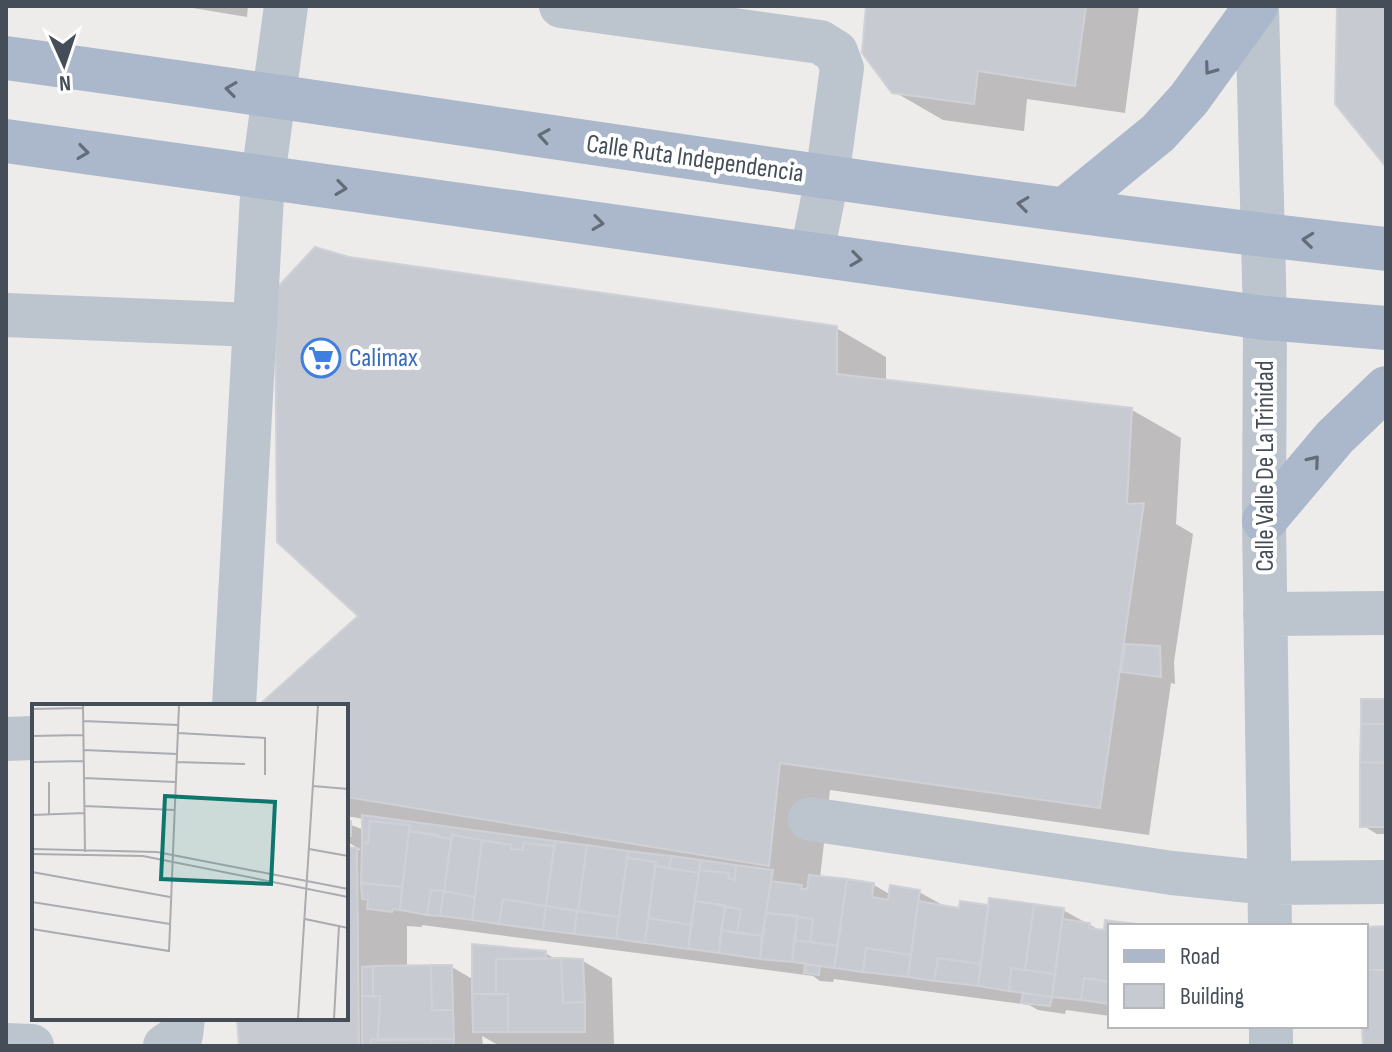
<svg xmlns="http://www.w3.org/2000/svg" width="1392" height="1052" font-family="'Sofia Sans Condensed',sans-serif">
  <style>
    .shadow { fill: #0003 }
    .building { fill: #c8cad1; stroke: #cfd1d7; stroke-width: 2 }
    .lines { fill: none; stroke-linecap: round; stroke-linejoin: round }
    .minor { stroke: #bcc5ce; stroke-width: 44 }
    .major { stroke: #abb8cb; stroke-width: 44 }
    .oneway { stroke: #636d7a }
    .labels { text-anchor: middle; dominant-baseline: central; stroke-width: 8; stroke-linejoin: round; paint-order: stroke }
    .street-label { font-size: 26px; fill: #444d58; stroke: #fff }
    .shop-label { font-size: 26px; fill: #366cbe; stroke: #fff; text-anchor: start }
    .inset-road { fill: none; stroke: #aaacb0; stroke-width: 2 }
    .view { fill: #0f766e; fill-opacity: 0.15; stroke: #0f766e; stroke-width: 4 }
    .inset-edge { fill: none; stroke: #444d58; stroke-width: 4 }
  </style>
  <rect width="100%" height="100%" fill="#eeeceb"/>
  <path class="shadow" d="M181,6h67l-1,11z
    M868,6h271l-14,107 -98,-14 -3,32 -81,-11 -50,-29z
    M349,259l487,69 50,29v25l246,28 49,28 -5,86 17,10 -19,128 1,22 -4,-1 -22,152 -319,-45 -10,88 54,7 17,10 28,-3 29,16 115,2 38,21 5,1 1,-10 29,4h-26v90l-44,-6 -1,4 -27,-4 -9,-5 -195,-26 -1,3 -13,-1 -7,-5 -391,-51v2l-15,-1v42l45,-1 22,13 71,-27 14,8h24l29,17 2,68h-114l-18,-10 1,10h-242l-2,-28h107v-169l15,1 -15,-9v-18l18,7v-11l-18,-3v-110h-85l100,-90z
    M1386,701v133h-9l-15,-9z"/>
  <path class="building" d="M866,6h220l-11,80 -97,-15 -4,33 -82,-11 -30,-40z
    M1337,6h49v161l-51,-63z
    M315,247l34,10 488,69v48l295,34 -5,96 17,-1 -44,305 -320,-45 -11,103 -423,-69v-91l-87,-1 99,-89 -81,-74 -2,-252z
    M1125,644l35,2 1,31 -40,-5z
    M1361,699h25v25h-25z
    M1361,724h25v39l-26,-1z
    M1360,762l26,1v64h-26z
    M362,815l193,26 -1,5 -31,-3v7l-12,-1v-4l-29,-5 -30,-5 -1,4 -12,-2v-2l-30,-4 1,-6 -40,-4 -2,23 -6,-2z
    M346,821h5v15h-5z
    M370,821l40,4 -8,62 -41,-4 1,-41 6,2z
    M409,831l42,8 -7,52 -13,-1 -4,25 -27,-5z
    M452,835l30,5 -7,57 -31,-6z
    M482,841l29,4v4l12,1v-7l31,3 -8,60 -43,-7 -4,25 -27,-4z
    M555,841l32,4 -9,66 -32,-5z
    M587,845l41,6 -9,66 -41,-6z
    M346,847l11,1 2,198h-120l-2,-28h109z
    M628,851l44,5 -3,12 -14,-2 1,-4 -29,-4z
    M672,856l29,4 -2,13 -30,-5z
    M627,858l29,4 -11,81 -29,-4z
    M701,860l35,5 -1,15 -7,-2 1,-5 -30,-3z
    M736,865l37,5 -11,66 -25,-3 4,-24 -46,-8 4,-31 30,3 -1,5 7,2z
    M655,866l44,7 -8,52 -43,-7z
    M809,875l38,4 -9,67 -28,-4 3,-23 -47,-6 5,-32 31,4 -1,4h6z
    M847,879l27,4 -2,14 16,3 2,-15 30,5 -9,65 -45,-7 -3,24 -29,-4z
    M361,883l41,4 -2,23 -7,-1 -1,3 -25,-3 1,-9 -6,-1z
    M431,890l13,1 -4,25 -13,-1z
    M444,891l31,6 -3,23 -32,-4z
    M989,898l45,6 -9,66 -14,-2 -2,23 -31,-5z
    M503,899l43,7 -3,24 -44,-6z
    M695,901l30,4 -6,48 -31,-4z
    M918,901l41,7 1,-7 29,4 -8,59 -43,-6 -4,23 -26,-4z
    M1034,904l30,4 -9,66 -30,-4z
    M546,906l31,5 -3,23 -31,-4z
    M725,907l16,2 -4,24 -16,-3z
    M577,911l42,6 -3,22 -42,-5z
    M766,913l32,3 -6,46 -32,-3z
    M798,917l15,2 -3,23 -16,-2z
    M648,918l43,7 -3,24 -43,-6z
    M1062,919l28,4 -1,5 15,2 1,-10 31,4v2h-26v56l-26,-4 -3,22 -29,-3z
    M1386,926v44h-20v-43z
    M721,930l41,6 -2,23 -41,-6z
    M794,940l44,6 -4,22 -42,-6z
    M472,944l74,7v8h-50v35h-24z
    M866,948l45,7 -3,22 -45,-5z
    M561,958l22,1 2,43 -22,1z
    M561,958l2,45 22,-1v30h-77v-38h-12v-35z
    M938,958l43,6 -3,22 -44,-5z
    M805,964l15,2 -1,9 -15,-2z
    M431,965h21l1,45h-21z
    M431,965l1,45h21l1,29 -76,1 2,-44 -7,1v-31z
    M373,966v31l-11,-1v-29z
    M1011,968l44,6 -3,23 -43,-6z
    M1366,970h20v76h-23l-1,-20h4z
    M1084,978l26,4v22l-29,-4z
    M1023,993l29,4 -2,9 -29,-3z
    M472,994h36v38h-35z
    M362,996h18l-2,44 -7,-1v7h-9z
    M371,1039h60l1,7h-61z
    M431,1039h23v7h-22z"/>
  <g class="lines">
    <path class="minor" d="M561,6l259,36 16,10 6,16 -15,110 -15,75
      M1257,6l8,312 -1,203 6,405
      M6,315l248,10
      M1265,614l121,-1
      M234,706l29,-529 23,-171
      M6,739l28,-1
      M810,819l362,54 97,10 117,-1
      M1271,1026v20
      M6,1045l26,1
      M165,1046l16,-11 2,-17"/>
    <path class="major" d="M6,58c460,63 918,140 1380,191
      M6,141l1259,177 121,10
      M1065,209l93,-76 31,-34 67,-93
      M1264,521l71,-84 51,-49"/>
  </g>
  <defs><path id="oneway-chevron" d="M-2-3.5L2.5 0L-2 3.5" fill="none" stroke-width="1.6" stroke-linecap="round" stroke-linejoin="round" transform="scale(2)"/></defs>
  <g class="oneway">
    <use href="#oneway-chevron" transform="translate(1210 69) rotate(126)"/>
    <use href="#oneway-chevron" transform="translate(231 89) rotate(-172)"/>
    <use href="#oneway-chevron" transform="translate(544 136) rotate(-171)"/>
    <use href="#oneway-chevron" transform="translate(83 152) rotate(8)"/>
    <use href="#oneway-chevron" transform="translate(341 188) rotate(8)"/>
    <use href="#oneway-chevron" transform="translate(1023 204) rotate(-173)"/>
    <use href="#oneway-chevron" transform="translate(598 223) rotate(8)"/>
    <use href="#oneway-chevron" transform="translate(1308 240) rotate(-174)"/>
    <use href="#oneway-chevron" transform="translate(856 259) rotate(8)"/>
    <use href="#oneway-chevron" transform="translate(1314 461) rotate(-50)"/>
  </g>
  <defs>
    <g id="supermarket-ring" transform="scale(2)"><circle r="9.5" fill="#fff" stroke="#3f7fe0" stroke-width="1.5"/><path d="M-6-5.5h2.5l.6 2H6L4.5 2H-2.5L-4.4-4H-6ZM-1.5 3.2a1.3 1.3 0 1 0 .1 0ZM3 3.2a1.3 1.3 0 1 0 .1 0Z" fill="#3f7fe0"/></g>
  </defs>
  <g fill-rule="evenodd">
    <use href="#supermarket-ring" x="321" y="358"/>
  </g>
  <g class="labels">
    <g class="street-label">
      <text transform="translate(695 159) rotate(8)">Calle Ruta Independencia</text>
      <text transform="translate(1265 466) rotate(-90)">Calle Valle De La Trinidad</text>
    </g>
    <g class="shop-label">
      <text x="349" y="358">Calimax</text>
    </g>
  </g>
  <g transform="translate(32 704)">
    <rect width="316" height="316" fill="#eeeceb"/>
    <path class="inset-road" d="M51,1l2,147M0,5l51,-1M51,17l95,4M146,29l87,5v37M0,32l51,-1M52,46l93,4M0,58l52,-1M144,58l69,2M52,74l91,4M17,78v32M281,82l35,3M53,102l89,4M0,111l53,-2M0,145l125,3 191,37M277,145l39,7M0,150l111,2 205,41M0,168l138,25M0,198l138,22M273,215l43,9M0,225l137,22 10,-246M266,315l20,-314M302,315l5,-94"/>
    <path class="view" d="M133,92l110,6 -4,82 -110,-5z"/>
    <rect width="316" height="316" class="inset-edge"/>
  </g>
  <rect width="1392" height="1052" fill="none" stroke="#444d58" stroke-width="16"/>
  <rect x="1108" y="924" width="260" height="104" fill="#ffffff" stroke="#b4b8bc" stroke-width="2"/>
  <rect x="1124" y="950" width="40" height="12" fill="#abb8cb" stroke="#b4b8bc" stroke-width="2"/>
  <text x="1180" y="964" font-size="24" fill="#444d58">Road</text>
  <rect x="1124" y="984" width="40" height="24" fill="#c8cad1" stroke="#b4b8bc" stroke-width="2"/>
  <text x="1180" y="1004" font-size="24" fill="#444d58">Building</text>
  <g transform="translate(64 64) rotate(177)" stroke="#ffffff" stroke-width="6" paint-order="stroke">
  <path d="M0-6L14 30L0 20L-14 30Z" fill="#444d58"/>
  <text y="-12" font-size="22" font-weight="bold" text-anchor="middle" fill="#444d58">N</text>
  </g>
</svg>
